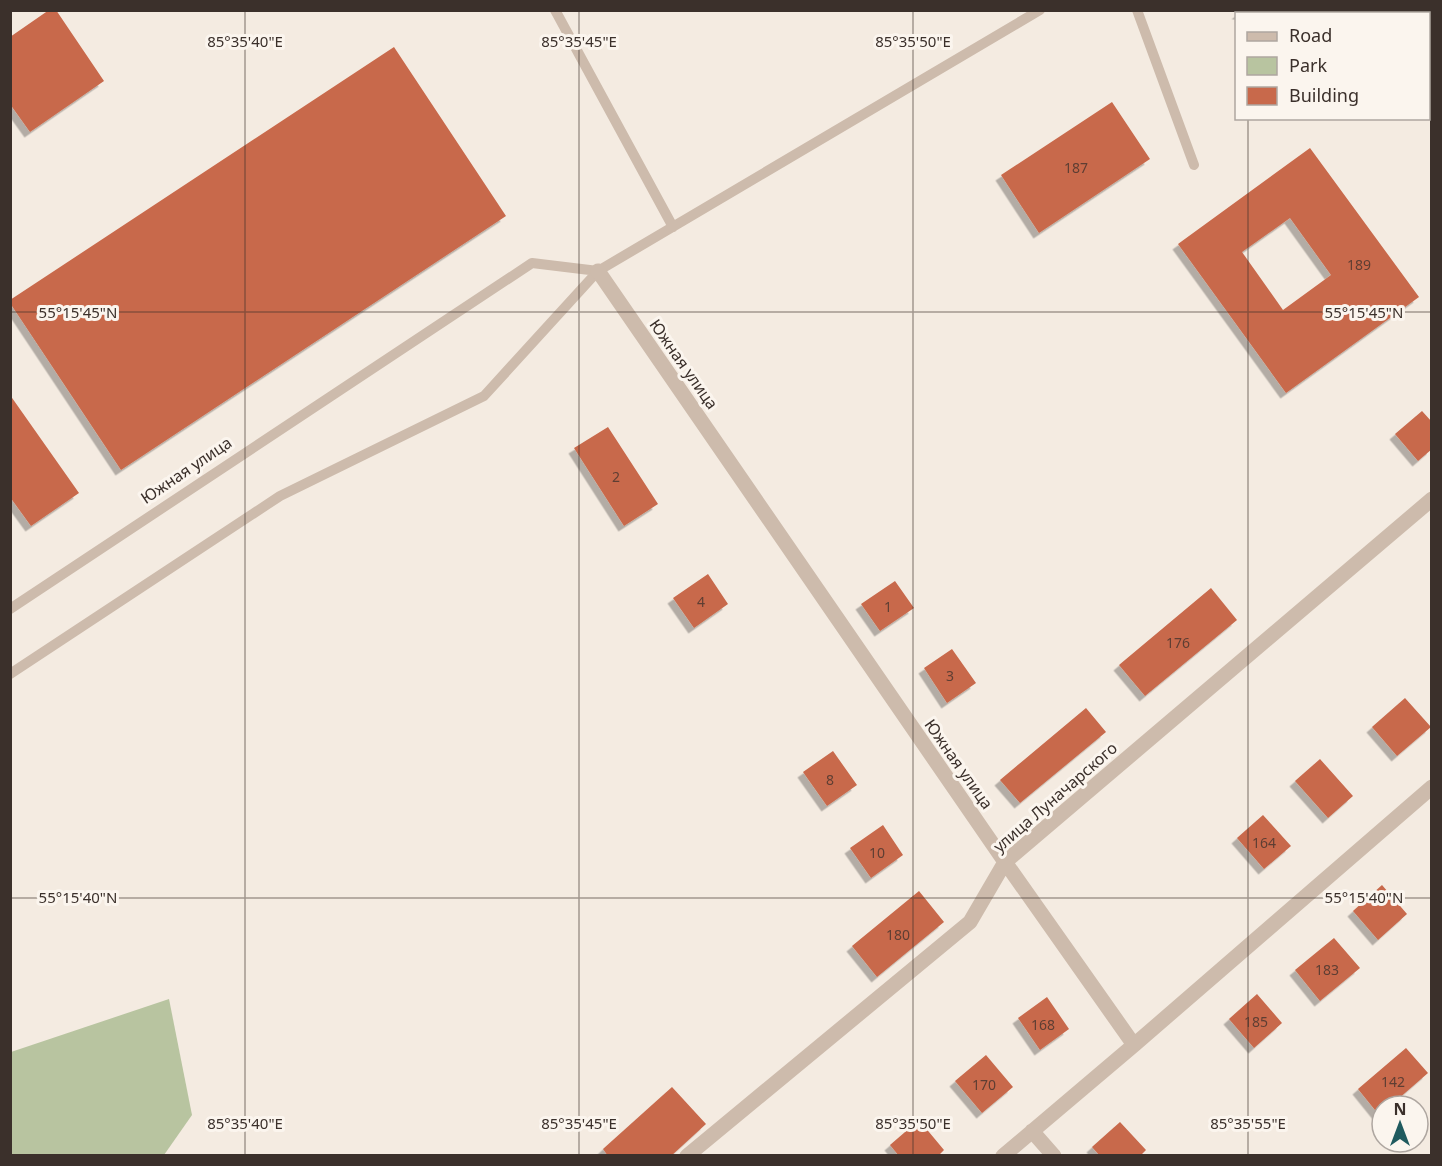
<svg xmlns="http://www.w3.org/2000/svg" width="1442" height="1166" font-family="'Noto Sans',sans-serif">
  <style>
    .green { fill: #b8c4a0 }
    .building { fill: #c8694b; fill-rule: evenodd; filter: url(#shadow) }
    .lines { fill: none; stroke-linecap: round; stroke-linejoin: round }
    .lane { stroke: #cdbbac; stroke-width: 10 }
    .street { stroke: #cdbbac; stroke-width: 15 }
    .ticks { fill: none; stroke: #3b302b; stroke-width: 1.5; stroke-opacity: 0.45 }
    .labels { text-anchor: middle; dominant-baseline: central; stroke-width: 6; stroke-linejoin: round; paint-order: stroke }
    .number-label { font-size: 14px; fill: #5e3e33 }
    .street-label { font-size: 16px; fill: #3b302b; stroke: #fbf5ee }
    .ticks-label { font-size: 15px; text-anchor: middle; fill: #3b302b; stroke: #fbf5ee; stroke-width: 6; stroke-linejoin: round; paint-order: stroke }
  </style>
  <defs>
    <filter id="shadow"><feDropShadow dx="-5.5" dy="5.5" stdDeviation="0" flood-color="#0004"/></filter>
  </defs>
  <rect width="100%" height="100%" fill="#f4ebe1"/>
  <path class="green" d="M169,999l23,116 -28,40h-153v-103z"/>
  <path class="building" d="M49,10h7l48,71 -74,51 -20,-28v-67z
    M1242,10h76l-4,4h-77z
    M394,47l112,169 -385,254 -111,-167v-3z
    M1112,102l38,57 -111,74 -38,-58z
    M1310,148l109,149 -133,96 -108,-149zM1290,218l41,57 -48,35 -41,-58z
    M10,395l69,98 -48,33 -21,-29z
    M1422,411l10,11v27l-14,12 -23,-27z
    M608,427l50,77 -34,22 -50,-78z
    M708,574l20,30 -34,24 -21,-30z
    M895,581l19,27 -34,23 -19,-27z
    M1211,588l26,32 -92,76 -26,-31z
    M952,649l24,34 -29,20 -23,-35z
    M1405,698l26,29 -34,29 -25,-29z
    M1086,708l20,24 -86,71 -20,-23z
    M833,751l24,34 -30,21 -24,-34z
    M1320,759l33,37 -25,22 -33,-37z
    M1263,815l28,31 -27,23 -27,-31z
    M883,825l20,30 -32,23 -21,-30z
    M1382,885l25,29 -29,26 -25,-29z
    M919,891l25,31 -67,55 -25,-31z
    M1334,938l26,30 -40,33 -25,-31z
    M1257,994l25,29 -28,25 -25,-29z
    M1047,997l22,32 -29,21 -22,-32z
    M1406,1048l22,25 -38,33h-8v6l-3,3 -21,-26z
    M986,1055l27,32 -31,26 -27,-32z
    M672,1087l34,37 -35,32h-63l-5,-7z
    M919,1120l25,30 -6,6h-39l-9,-11z
    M1120,1122l26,28 -6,6h-40l-8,-9z"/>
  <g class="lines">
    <path class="lane" d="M555,10l118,217
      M1137,10l57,155
      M10,609l522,-346 66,8
      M10,674l270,-178 204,-100 114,-125 442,-261"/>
    <path class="street" d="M1430,10l2,3
      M598,271l407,591 129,183
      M1032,1131l22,25
      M687,1156l283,-234 35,-60 427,-363
      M1003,1156l131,-111 298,-258"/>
  </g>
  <path class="ticks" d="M245,10v1146M579,10v1146M913,10v1146M1248,10v4M1248,118v1038M10,312h1422M10,898h1422"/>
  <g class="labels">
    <g class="number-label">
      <text x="1076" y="167">187</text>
      <text x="1359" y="264">189</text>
      <text x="616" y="476">2</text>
      <text x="701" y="601">4</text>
      <text x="888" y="606">1</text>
      <text x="1178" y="642">176</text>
      <text x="950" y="675">3</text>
      <text x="830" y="779">8</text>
      <text x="1264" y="842">164</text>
      <text x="877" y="852">10</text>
      <text x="898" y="934">180</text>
      <text x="1327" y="969">183</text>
      <text x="1256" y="1021">185</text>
      <text x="1043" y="1024">168</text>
      <text x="1393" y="1081">142</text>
      <text x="984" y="1084">170</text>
    </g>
    <g class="street-label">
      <text transform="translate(684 364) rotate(55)">Южная улица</text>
      <text transform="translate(186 470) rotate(-34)">Южная улица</text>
      <text transform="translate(959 764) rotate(55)">Южная улица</text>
      <text transform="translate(1055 797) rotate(-41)">улица Луначарского</text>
    </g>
  </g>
  <g class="ticks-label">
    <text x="245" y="47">85°35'40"E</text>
    <text x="579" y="47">85°35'45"E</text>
    <text x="913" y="47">85°35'50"E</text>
    <text x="78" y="318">55°15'45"N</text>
    <text x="1364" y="318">55°15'45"N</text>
    <text x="78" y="903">55°15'40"N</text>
    <text x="1364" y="903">55°15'40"N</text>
    <text x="245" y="1129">85°35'40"E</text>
    <text x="579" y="1129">85°35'45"E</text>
    <text x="913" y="1129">85°35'50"E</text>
    <text x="1248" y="1129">85°35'55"E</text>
  </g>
  <rect width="1442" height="1166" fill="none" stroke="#3b302b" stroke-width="24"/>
  <rect x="1235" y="12" width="195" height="108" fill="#fbf5ee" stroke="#aea6a0" stroke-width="1.5"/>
  <rect x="1247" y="32" width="30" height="9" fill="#cdbbac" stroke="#aea6a0" stroke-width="1.5"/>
  <text x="1289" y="42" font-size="18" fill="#3b302b">Road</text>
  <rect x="1247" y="57" width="30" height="18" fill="#b8c4a0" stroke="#aea6a0" stroke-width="1.5"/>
  <text x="1289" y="72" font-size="18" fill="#3b302b">Park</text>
  <rect x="1247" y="87" width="30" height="18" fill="#c8694b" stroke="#aea6a0" stroke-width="1.5"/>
  <text x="1289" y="102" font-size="18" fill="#3b302b">Building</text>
  <g transform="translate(1400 1124)"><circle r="28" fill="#fbf5ee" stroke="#aea6a0" stroke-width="1.5"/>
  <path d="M0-4.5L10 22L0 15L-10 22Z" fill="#1f5a5e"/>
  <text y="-9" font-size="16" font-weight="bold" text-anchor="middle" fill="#3b302b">N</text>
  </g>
</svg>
